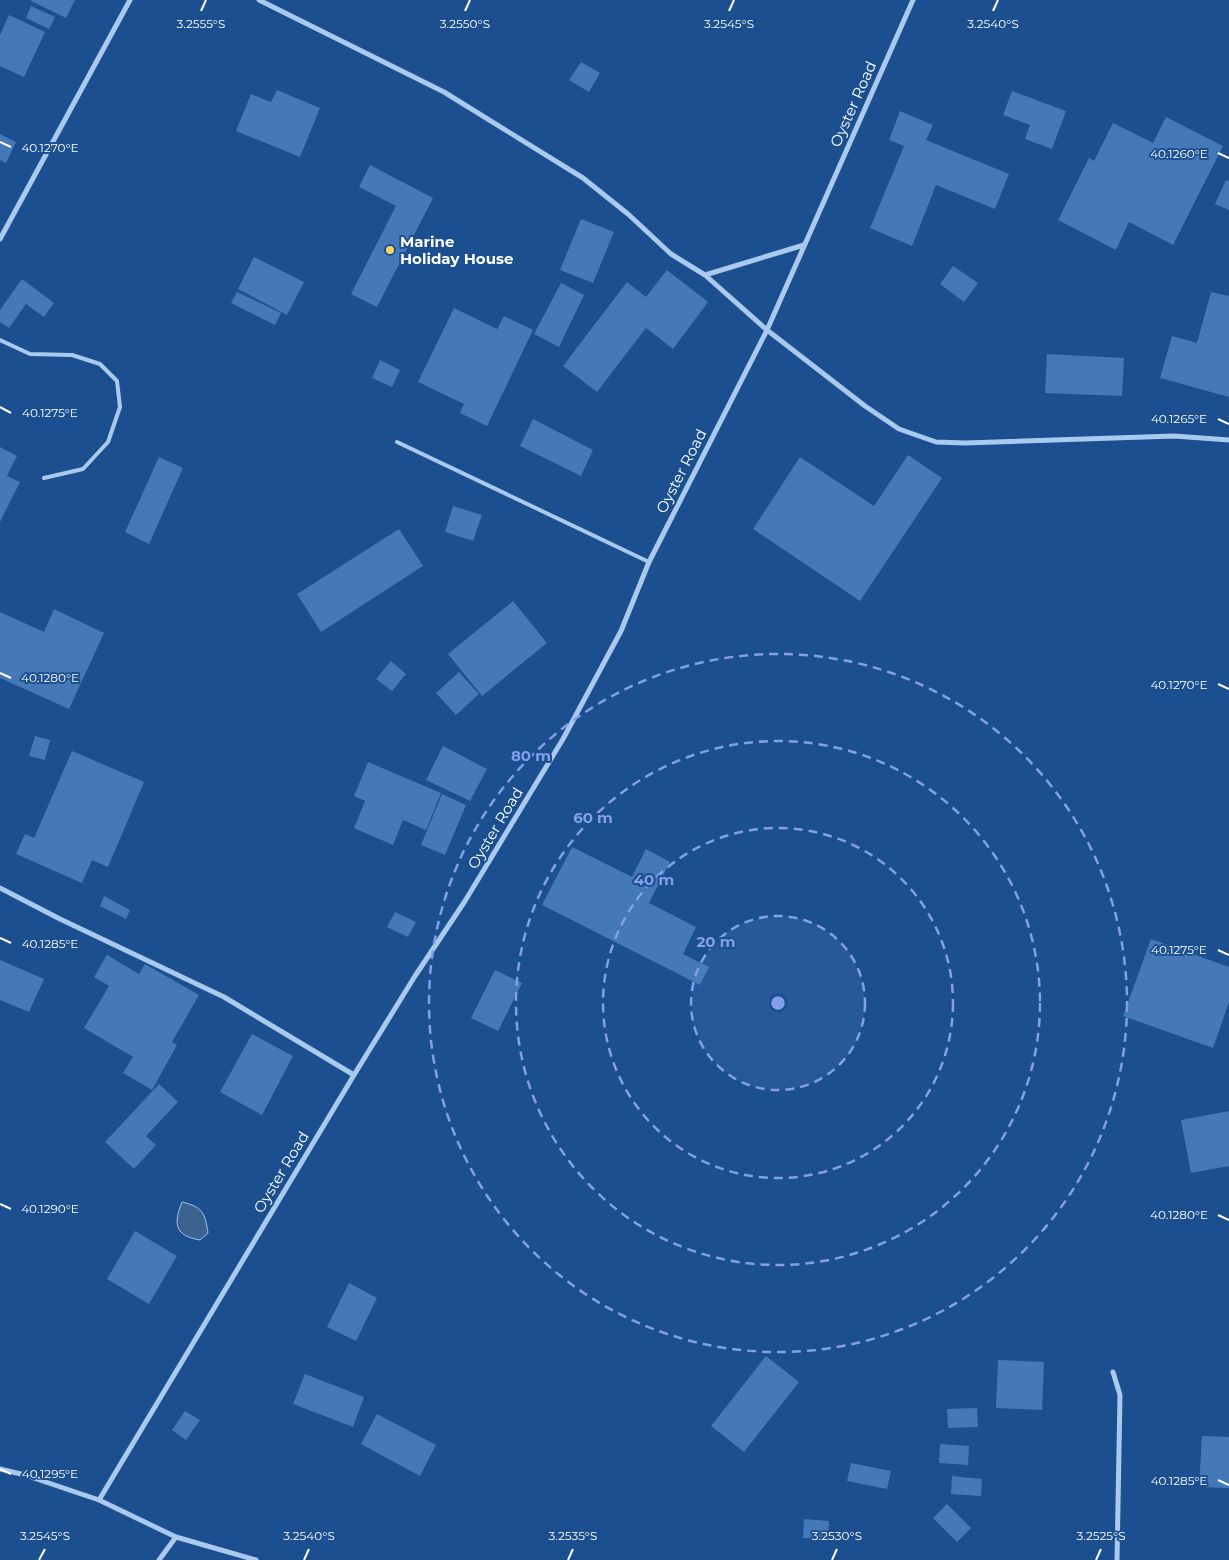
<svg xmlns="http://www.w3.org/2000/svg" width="1229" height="1560" font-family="Montserrat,sans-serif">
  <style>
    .water { fill: #3c6290; stroke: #9cc4f0 }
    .building { fill: #4478b7 }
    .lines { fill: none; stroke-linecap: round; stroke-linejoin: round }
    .service { stroke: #a9c9ee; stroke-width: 4 }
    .minor { stroke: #a9c9ee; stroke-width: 5 }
    .ticks { fill: none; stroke: #fff; stroke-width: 2 }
    .ring { fill: none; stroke: #839eea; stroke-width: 2.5; stroke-dasharray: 9 6 }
    .poi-dot { fill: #ffd166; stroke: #1b4f8f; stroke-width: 2 }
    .labels { text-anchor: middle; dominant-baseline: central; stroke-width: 4; stroke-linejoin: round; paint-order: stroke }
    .street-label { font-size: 15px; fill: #fff; stroke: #1b4f8f }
    .poi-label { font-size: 15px; font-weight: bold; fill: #fff; stroke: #1b4f8f; text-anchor: start }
    .ticks-label { font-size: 12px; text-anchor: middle; fill: #fff; stroke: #1b4f8f; stroke-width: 4; stroke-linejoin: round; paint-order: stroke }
    .centre { fill: #839eea; stroke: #1b4f8f; stroke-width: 2.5 }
    .ring-label { font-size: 15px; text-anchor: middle; font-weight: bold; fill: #839eea; stroke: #1b4f8f; stroke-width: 4; stroke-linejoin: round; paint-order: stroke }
  </style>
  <rect width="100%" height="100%" fill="#1b4f8f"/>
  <path class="water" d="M182,1202c21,5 23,11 26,31l-8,7c-25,-4 -27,-16 -18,-38z"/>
  <path class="building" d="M32,0h43l-9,18 -35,-17z
    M31,6l24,11 -6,12 -23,-11z
    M9,15l36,17 -21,45 -24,-11v-31z
    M581,62l19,11 -11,19 -20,-12z
    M277,90l43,18 -20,49 -64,-26 15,-37 20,8z
    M1012,91l54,20 -14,38 -27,-10 5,-14 -27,-10z
    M900,111l33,14 -7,15 83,34 -14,35 -59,-24 -24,61 -42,-18 34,-82 -15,-6z
    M1166,117l57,29 -50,99 -44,-23 -13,28 -58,-30 31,-62 5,3 19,-38 40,20z
    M0,134l16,8 -10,21 -6,-3z
    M370,165l63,33 -56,109 -26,-13 45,-88 -37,-19z
    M1226,180l3,1v29l-14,-6z
    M581,219l33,13 -21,51 -33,-13z
    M254,257l50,25 -17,33 -49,-26z
    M953,266l25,17 -14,19 -24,-18z
    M667,270l41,32 -35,47 -27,-21 -49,64 -34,-26 64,-84 19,15z
    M22,279l32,24 -10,14 -18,-13 -17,24 -9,-6v-12z
    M561,283l23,12 -25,52 -25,-13z
    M237,292l44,21 -6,12 -44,-22z
    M1211,292l18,4v101l-69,-19 12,-42 25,7z
    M454,308l43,21 7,-13 29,14 -46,96 -27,-13 4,-9 -46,-22z
    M1047,354l77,4 -2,38 -77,-3z
    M380,360l20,10 -8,17 -20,-9z
    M533,419l60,31 -12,26 -61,-30z
    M0,447l17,9 -10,20 13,6 -20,40z
    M908,455l34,23 -82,123 -107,-72 47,-72 74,49z
    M159,457l24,11 -34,76 -24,-12z
    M453,506l29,9 -9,26 -28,-9z
    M399,529l24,37 -102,66 -24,-38z
    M513,601l34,42 -65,53 -34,-42z
    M54,609l50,24 -35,76 -69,-31v-66l44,20z
    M391,661l15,13 -14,17 -16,-12z
    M459,672l20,22 -23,21 -20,-22z
    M35,736l15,4 -5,20 -16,-4z
    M443,746l44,23 -17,32 -44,-21z
    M72,751l72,31 -36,85 -16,-7 -10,23 -66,-29 9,-20 9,4z
    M368,762l73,31 -15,37 -23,-10 -10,25 -39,-17 11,-27 -11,-5z
    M442,794l24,11 -21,50 -24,-10z
    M572,847l60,30 14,-28 24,13 -21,41 47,24 -13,27 26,13 -9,18 -158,-80z
    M104,896l26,14 -4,9 -26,-13z
    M395,912l21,10 -8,15 -21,-10z
    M1151,939l78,28v35l-16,46 -90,-32z
    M107,955l32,19 6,-10 54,31 -27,47 5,3 -25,45 -29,-17 10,-16 -49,-29 25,-42 -15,-9z
    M0,960l44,19 -15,33 -29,-12z
    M495,970l27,13 -24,48 -27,-13z
    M252,1034l41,22 -31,59 -42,-23z
    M159,1084l19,18 -32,34 10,9 -22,24 -29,-27z
    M1229,1111v55l-38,7 -10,-53z
    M135,1231l42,25 -28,48 -42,-25z
    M349,1283l28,15 -21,43 -29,-14z
    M766,1356l33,26 -55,70 -33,-26z
    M998,1360l46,2 -2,48 -46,-2z
    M305,1374l59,23 -11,30 -60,-23z
    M977,1408l1,19 -30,1 -1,-19z
    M185,1411l15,9 -14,20 -14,-10z
    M377,1414l59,31 -16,31 -59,-32z
    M1202,1436l27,1v51l-30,-1z
    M940,1444l29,2 -1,19 -29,-2z
    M851,1463l40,8 -4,18 -40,-8z
    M952,1476l30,3 -1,17 -30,-2z
    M947,1504l24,24 -14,14 -24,-24z
    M804,1519l25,2 -1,18 -25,-1z"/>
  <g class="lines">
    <path class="service" d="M0,340l30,14 42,1 28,9 17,17 3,26 -12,35 -25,27 -39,9
      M397,442l252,120"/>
    <path class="minor" d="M259,0l185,92 139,86 45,36 43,40 34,21 62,55 98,76 34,23 37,13 29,1 209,-7 55,4
      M0,239l130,-239
      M705,275l99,-30
      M0,888l60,31 164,78 130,78
      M1113,1372l7,23 -3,165
      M0,1469l25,6 74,25 77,37 80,23
      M99,1500l255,-425 61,-99 50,-75 98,-162 58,-108 28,-69 118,-232 146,-330
      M159,1560l17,-23"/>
  </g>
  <path class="ticks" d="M201,11l5,-11M465,11l5,-11M729,11l5,-11M993,11l5,-11M0,142l11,5M1218,153l11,5M0,407l11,6M1218,419l11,5M0,673l11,5M1218,684l11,5M0,938l11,5M1218,950l11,5M0,1204l11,5M1218,1215l11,5M0,1469l11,5M1218,1480l11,5M39,1560l6,-11M304,1560l5,-11M568,1560l5,-11M832,1560l5,-11M1096,1560l5,-11"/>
  <circle cx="778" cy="1003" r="87" fill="#839eea" fill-opacity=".12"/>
  <g class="ring">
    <circle cx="778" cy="1003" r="87"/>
    <circle cx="778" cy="1003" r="175"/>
    <circle cx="778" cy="1003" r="262"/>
    <circle cx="778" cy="1003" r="349"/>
  </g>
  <circle class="poi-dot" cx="390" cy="250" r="5"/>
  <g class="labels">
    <g class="street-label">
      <text transform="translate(853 104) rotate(-66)">Oyster Road</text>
      <text transform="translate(681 471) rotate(-63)">Oyster Road</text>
      <text transform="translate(495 828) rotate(-59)">Oyster Road</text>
      <text transform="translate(281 1172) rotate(-59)">Oyster Road</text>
    </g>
    <g class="poi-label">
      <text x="400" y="241">Marine<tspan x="400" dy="17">Holiday House</tspan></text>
    </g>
  </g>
  <g class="ticks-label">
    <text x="201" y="28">3.2555°S</text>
    <text x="465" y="28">3.2550°S</text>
    <text x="729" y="28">3.2545°S</text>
    <text x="993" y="28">3.2540°S</text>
    <text x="50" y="152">40.1270°E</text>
    <text x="1179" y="158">40.1260°E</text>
    <text x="50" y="417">40.1275°E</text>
    <text x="1179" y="423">40.1265°E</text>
    <text x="50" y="682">40.1280°E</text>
    <text x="1179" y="689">40.1270°E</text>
    <text x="50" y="948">40.1285°E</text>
    <text x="1179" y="954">40.1275°E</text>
    <text x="50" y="1213">40.1290°E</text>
    <text x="1179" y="1219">40.1280°E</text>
    <text x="50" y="1478">40.1295°E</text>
    <text x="1179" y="1485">40.1285°E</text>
    <text x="45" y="1540">3.2545°S</text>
    <text x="309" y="1540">3.2540°S</text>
    <text x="573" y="1540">3.2535°S</text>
    <text x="837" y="1540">3.2530°S</text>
    <text x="1101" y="1540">3.2525°S</text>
  </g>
  <circle cx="778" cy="1003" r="8" class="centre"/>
  <g class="ring-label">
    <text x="531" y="761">80 m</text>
    <text x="593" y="823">60 m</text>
    <text x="654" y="885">40 m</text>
    <text x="716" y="947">20 m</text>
  </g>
</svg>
